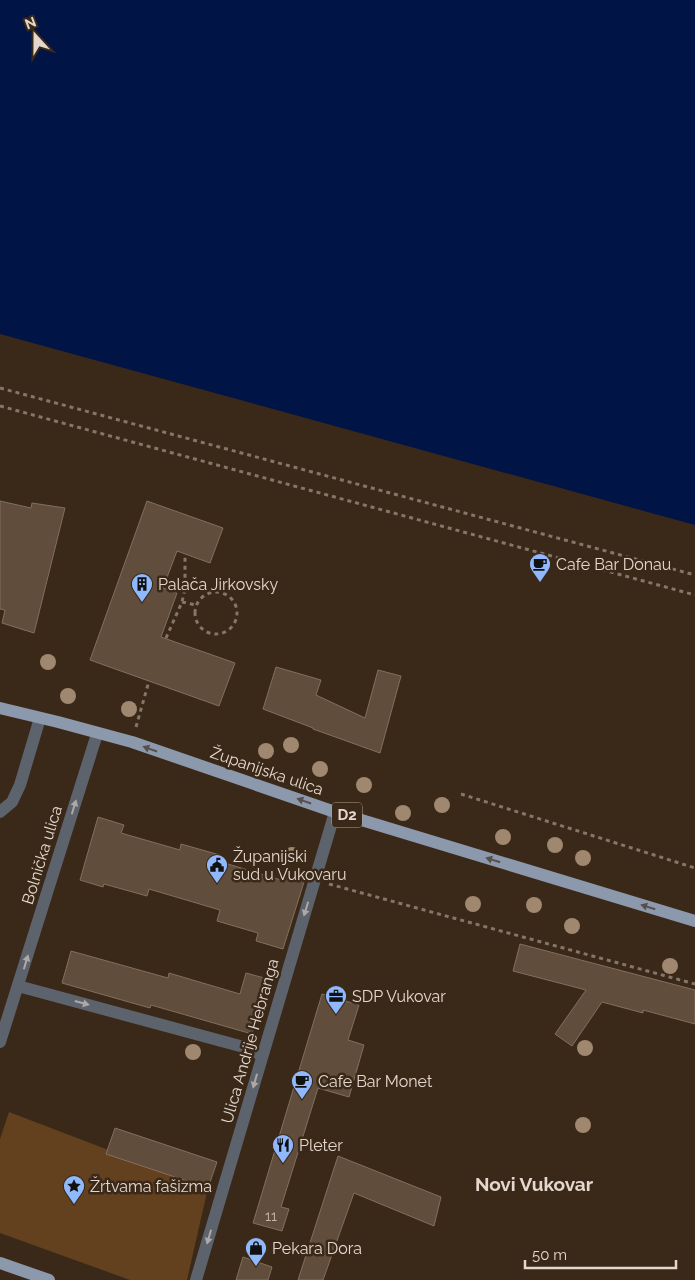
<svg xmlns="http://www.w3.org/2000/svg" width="695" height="1280" font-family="Raleway,sans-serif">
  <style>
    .green { fill: #63411f }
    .water { fill: #001446 }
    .building { fill: #604d3c; stroke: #836f5d }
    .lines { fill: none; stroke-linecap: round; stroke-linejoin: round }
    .path { stroke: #867669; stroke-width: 3; stroke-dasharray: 4 4; stroke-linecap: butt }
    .minor { stroke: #5d636c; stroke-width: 12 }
    .major { stroke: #8c98ab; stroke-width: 12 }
    .tree { fill: #a08770 }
    .oneway { fill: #574f4b }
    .oneway2 { fill: #aea9a7 }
    .labels { text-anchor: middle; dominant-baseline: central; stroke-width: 5; stroke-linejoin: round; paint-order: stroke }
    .number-label { font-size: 14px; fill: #c3b5aa }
    .shield { fill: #3a2818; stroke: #b1a397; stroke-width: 1 }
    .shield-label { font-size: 15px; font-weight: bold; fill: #e4d8ce }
    .poi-label { font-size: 16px; fill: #e4d8ce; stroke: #3a2818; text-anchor: start }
    .street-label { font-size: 16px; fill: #e4d8ce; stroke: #3a2818 }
    .quarter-label { font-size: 19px; font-weight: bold; fill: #e4d8ce; stroke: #3a2818 }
  </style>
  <rect width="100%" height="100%" fill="#3a2818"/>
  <path class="green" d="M9,1112l199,76 -21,92h-57l-130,-47v-94z"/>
  <path class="water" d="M0,0h695v525l-695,-191z"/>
  <path class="building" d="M0,501l31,7 1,-5 33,5 -31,125 -32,-10 3,-13 -5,-1z
    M147,501l76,27 -13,35 -33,-12 -14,37 14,5 -16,44 74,26 -16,43 -129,-46z
    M276,667l45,13 -5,15 49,23 13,-48 23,6 -21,77 -67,-24v-1l-50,-19z
    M98,817l26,8 -3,8 59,17 1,-6 39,11 -2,6 63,19 1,-5 22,7 -21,67 -27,-8 2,-8 -41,-12 3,-11 -71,-21 -2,7 -43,-12 -1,3 -23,-7z
    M520,944l175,46v34l-52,-14v3l-41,-11 -30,44 -17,-12 31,-44 -73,-19z
    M71,951l97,27 1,-5 71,21 6,-21 22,6 -16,55 -101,-29 -1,3 -88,-25z
    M322,994l37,11 -11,35 16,5 -15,52 -31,-9 -37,119 8,2 -7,22 -29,-8z
    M115,1128l102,34 -9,26 -102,-34z
    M338,1156l103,41 -7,29 -80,-33 -31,87h-25z
    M243,1257l29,10 -4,13h-32z"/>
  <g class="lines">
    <path class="path" d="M0,388l695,187
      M0,406l695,189
      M195 613a21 21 0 1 1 42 0a21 21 0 1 1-42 0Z
      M182,602l14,3
      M166,638l16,-36 3,-14v-34
      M136,727l13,-46
      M461,794l234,74
      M329,884l366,100"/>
    <path class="minor" d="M0,812l12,-10 8,-17 20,-67
      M18,986l222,60 22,9
      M0,1042l97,-308
      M196,1280l139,-468"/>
    <path class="major" d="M0,708l58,14 74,20 203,70 360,109
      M0,1263l49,17"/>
  </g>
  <g class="tree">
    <circle cx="48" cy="662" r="8"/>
    <circle cx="68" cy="696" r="8"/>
    <circle cx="129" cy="709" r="8"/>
    <circle cx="291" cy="745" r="8"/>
    <circle cx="266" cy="751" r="8"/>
    <circle cx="320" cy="769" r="8"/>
    <circle cx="364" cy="785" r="8"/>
    <circle cx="442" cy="805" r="8"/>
    <circle cx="403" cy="813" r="8"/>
    <circle cx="503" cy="837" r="8"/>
    <circle cx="555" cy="845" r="8"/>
    <circle cx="292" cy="855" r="8"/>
    <circle cx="583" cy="858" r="8"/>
    <circle cx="473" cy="904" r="8"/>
    <circle cx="534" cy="905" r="8"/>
    <circle cx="572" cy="926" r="8"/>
    <circle cx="670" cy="966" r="8"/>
    <circle cx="585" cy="1048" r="8"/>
    <circle cx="193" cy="1052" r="8"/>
    <circle cx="583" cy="1125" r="8"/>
  </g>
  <defs><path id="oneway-solid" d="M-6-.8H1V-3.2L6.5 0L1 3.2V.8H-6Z" transform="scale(1.25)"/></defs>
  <g class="oneway">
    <use href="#oneway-solid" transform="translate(150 749) rotate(-161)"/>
    <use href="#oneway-solid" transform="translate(304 801) rotate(-161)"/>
    <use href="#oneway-solid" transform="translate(493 860) rotate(-163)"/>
    <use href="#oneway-solid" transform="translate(648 907) rotate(-163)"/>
  </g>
  <g class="oneway2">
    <use href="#oneway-solid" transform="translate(74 807) rotate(-73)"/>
    <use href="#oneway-solid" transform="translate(306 909) rotate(107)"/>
    <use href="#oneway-solid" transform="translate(26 962) rotate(-73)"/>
    <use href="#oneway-solid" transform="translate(82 1003) rotate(15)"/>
    <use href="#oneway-solid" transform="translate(255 1081) rotate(106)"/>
    <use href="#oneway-solid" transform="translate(209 1237) rotate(106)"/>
  </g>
  <defs>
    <g id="cafe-pin" transform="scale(1.125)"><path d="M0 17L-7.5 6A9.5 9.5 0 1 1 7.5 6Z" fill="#8fb8fd" stroke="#3a2818"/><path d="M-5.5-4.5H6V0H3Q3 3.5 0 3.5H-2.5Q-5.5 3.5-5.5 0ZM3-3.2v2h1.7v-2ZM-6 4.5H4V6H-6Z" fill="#111"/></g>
    <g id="building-pin" transform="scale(1.125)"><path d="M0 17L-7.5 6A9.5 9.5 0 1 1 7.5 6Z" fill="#8fb8fd" stroke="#3a2818"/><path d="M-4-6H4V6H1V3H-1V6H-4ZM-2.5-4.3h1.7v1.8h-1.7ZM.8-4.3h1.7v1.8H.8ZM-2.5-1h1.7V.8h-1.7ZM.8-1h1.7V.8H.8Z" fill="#111"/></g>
    <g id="civic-pin" transform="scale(1.125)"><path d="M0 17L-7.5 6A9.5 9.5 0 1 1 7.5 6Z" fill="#8fb8fd" stroke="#3a2818"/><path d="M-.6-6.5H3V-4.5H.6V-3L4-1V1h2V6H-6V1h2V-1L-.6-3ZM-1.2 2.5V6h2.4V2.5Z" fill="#111"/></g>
    <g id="office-pin" transform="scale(1.125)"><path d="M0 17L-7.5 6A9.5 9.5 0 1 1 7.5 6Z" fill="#8fb8fd" stroke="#3a2818"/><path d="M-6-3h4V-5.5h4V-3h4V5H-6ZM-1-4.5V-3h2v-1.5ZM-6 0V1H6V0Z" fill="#111"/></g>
    <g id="restaurant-pin" transform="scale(1.125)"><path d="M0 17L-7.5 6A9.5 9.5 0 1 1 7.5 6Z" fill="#8fb8fd" stroke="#3a2818"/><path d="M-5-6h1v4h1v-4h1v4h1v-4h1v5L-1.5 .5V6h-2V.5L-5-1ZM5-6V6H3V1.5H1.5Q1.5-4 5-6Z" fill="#111"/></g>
    <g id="sight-pin" transform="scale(1.125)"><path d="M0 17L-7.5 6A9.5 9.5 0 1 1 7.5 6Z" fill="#8fb8fd" stroke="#3a2818"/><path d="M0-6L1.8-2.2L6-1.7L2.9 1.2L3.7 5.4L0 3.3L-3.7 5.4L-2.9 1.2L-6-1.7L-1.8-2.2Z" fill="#111"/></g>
    <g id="shop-pin" transform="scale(1.125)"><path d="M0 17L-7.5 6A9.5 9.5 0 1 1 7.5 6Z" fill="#8fb8fd" stroke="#3a2818"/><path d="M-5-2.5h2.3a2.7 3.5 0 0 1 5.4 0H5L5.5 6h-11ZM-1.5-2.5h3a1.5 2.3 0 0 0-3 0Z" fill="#111"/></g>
  </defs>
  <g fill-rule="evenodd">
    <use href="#cafe-pin" x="540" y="564"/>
    <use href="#building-pin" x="142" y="584"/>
    <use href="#civic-pin" x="217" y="865"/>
    <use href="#office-pin" x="336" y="996"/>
    <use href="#cafe-pin" x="302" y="1081"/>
    <use href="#restaurant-pin" x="283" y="1145"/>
    <use href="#sight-pin" x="74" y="1186"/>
    <use href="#shop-pin" x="256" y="1248"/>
  </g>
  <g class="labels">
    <g class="number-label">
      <text x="271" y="1216">11</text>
    </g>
    <rect class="shield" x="332" y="802.5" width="30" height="25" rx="4"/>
    <g class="shield-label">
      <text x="347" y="815">D2</text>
    </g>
    <g class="poi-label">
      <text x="556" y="564">Cafe Bar Donau</text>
      <text x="158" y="584">Palača Jirkovsky</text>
      <text x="233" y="856">Županijski<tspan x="233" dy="18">sud u Vukovaru</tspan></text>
      <text x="352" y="996">SDP Vukovar</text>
      <text x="318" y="1081">Cafe Bar Monet</text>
      <text x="299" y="1145">Pleter</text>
      <text x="90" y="1186">Žrtvama fašizma</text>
      <text x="272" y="1248">Pekara Dora</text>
    </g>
    <g class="street-label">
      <text transform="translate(267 771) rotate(19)">Županijska ulica</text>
      <text transform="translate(42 855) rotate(-73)">Bolnička ulica</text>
      <text transform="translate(250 1041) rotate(-74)">Ulica Andrije Hebranga</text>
    </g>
    <g class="quarter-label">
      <text x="534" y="1184">Novi Vukovar</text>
    </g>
  </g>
  <g transform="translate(35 35) rotate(339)" stroke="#3a2818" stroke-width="4" paint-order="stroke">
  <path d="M0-4L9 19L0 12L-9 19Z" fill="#e4d8ce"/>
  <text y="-8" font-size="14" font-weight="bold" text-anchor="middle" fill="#e4d8ce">N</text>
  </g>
  <path d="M525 1260v8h151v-8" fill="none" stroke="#e4d8ce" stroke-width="2.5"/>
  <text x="532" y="1260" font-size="15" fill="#e4d8ce" stroke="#3a2818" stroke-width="4" paint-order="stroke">50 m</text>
</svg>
